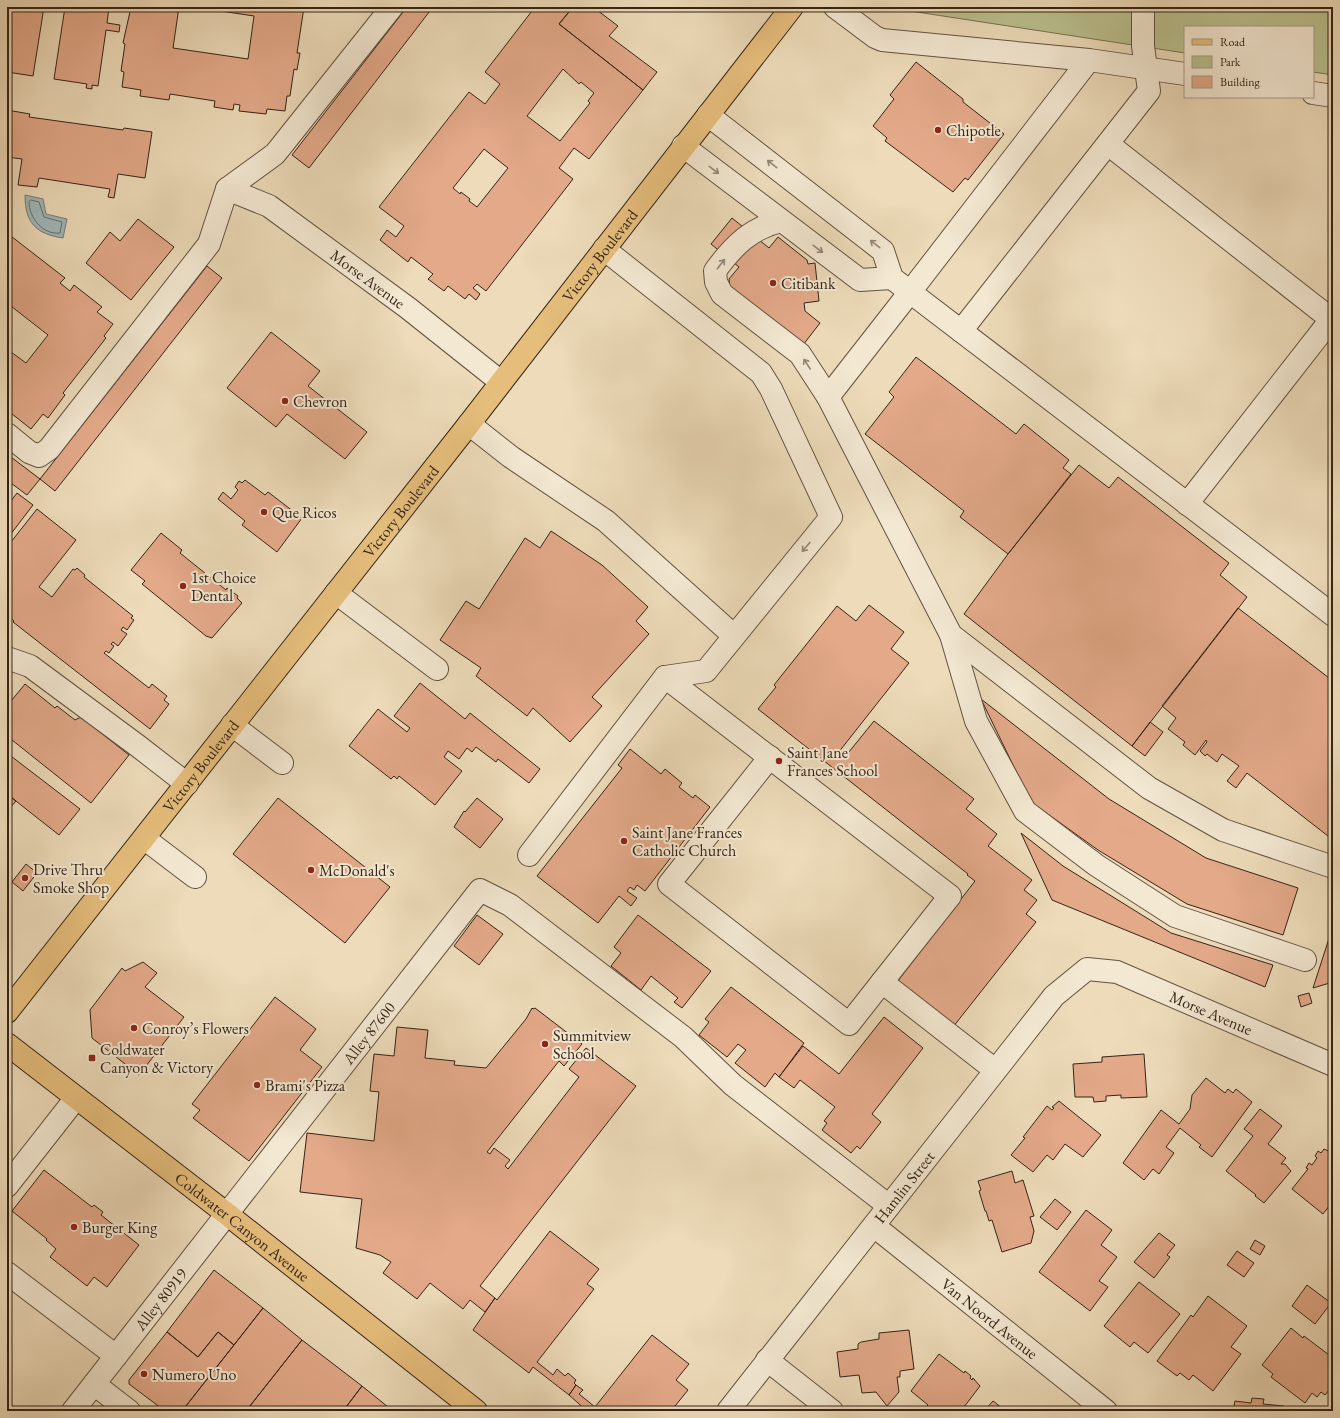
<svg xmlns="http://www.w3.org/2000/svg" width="1340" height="1418" font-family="'EB Garamond',serif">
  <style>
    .green { fill: #bac08e; stroke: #787252 }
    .water { fill: #a0b8bb; stroke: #757d79 }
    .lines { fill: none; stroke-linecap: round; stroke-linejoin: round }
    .shore { stroke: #6a6e69; stroke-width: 1 }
    .building { fill: #e3a989; stroke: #352417; fill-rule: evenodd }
    .minor-casing { stroke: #635240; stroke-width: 24 }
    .major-casing { stroke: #352417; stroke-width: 24 }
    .minor { stroke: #f3e8d2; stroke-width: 22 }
    .major { stroke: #e6be7c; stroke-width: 22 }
    .oneway { stroke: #948674 }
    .poi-dot { fill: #8f2418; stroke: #f3e8d2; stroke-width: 1.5 }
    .labels { text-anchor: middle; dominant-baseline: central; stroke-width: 4; stroke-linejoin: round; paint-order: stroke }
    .poi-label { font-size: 16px; fill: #352417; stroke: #f3e8d2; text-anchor: start }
    .street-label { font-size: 16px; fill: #352417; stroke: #f3e8d2 }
  </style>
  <rect width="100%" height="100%" fill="#eddbb9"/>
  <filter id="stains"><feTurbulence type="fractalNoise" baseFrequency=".005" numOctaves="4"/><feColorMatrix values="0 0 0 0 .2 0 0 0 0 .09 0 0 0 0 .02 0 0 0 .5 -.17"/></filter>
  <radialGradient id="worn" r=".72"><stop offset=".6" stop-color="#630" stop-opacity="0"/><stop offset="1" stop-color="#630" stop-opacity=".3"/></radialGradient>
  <path class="green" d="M884,7h449v68l-20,-3v-45h-128v26z"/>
  <path class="water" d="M25,195l18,4 3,15 21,5 -4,19c-27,-4 -38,-15 -38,-43z"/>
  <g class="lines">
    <path class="shore" d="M31,200l8,2 5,15 18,5 -2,11c-17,2 -31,-15 -31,-31z"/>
  </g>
  <path class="building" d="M7,7h37l-11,69 -26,-4z
    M65,7h44l-2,16 13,2 -1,7 -13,-2 -8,56 -6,-1v4l-6,-1 1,-4 -33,-5z
    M131,7h48l-6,41 75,11 6,-43 -60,-9h110l-7,46h3l-3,17 -3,-1 -4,27h-3l-2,15 -18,-2 -1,5 -27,-3 1,-6 -6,-1 -1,6 -19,-3 1,-6 -45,-7 -1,6 -29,-4 1,-6 -19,-3 2,-15 -3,-1 4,-27 -2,-1z
    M407,7h26l-124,161 -17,-13z
    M535,7h38l-14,17 84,66 -54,69 -15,-11 -15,20 14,11 -87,112 -9,-7 -4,4 7,6 -4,6 -7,-6 -4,5 -17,-13 -4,5 -16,-12 5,-5 -22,-17 -3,5 -28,-22 7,-10 9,7 8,-11 -25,-19 90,-115 16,12 15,-20 -15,-12zM563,69l16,15 2,-2 13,11 -6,8 2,2 -30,38 -33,-25zM484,149l24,19 -31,39 -8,-6 1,-2 -9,-7 -1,2 -7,-6z
    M573,7h20l25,19 -9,10 48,36 -14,18 -84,-66z
    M916,62l47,37v3l41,32 -36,46 -3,-2 -12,14 -68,-51 2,-3 -14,-12 21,-27 -4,-4z
    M7,108v2l23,4 -1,3 94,13 1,-2 28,4 -7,46 -27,-4 -4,24 -6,-1 2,-8 -71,-11 -2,9 -19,-2 4,-26 -15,-2z
    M732,218l37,30 9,-11 29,23 1,4 7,-1 4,38 -15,2 1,8 15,12 -17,22 -73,-57 -1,-9 10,-12 -28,-23z
    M138,219l36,28 -43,53 -45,-37 24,-31 10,9z
    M7,233l58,45 -5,5 10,8 4,-6 28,22 -5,5 16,12 -9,12 2,2 -43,55 2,2 -17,23 -5,-4 -12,15 -24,-19v-61l19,14 22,-28 -41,-32z
    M207,266l15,12 -167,213 -15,-12z
    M271,332l49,39 -12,15 59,46 -22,27 -58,-45 -11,13 -49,-39z
    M916,357l100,77 8,-10 45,36 -6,8 8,6 -63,80 -48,-37 4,-6 -99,-77 29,-37 -5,-5z
    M7,454l33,25 -13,16 -20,-15z
    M1079,465l30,23 9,-11 111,86 -9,12 27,22 -115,149 -168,-132 44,-60z
    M245,480l20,15 3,-3 34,26 -25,34 -35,-27 3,-4 -27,-22 5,-7 8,7 7,-9 -3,-3 4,-6 3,2z
    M17,493l16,12 -26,34v-33z
    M37,509l39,31 -37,47 13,10 21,-28 2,1 2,-2 8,7 -1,2 49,39 -2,2 3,2 -7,10 -4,-3 -2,3 6,4 -9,12 -5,-4 -2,2 3,2 -5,7 -3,-2 -2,2 45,35 3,-4 15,12 -3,4 5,4 -19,25 -137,-107 1,-1 -7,-6v-68z
    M551,531l51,34 46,42 -12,14 13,13 -57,63 10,9 -32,36 -37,-34 -6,8 -51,-40 5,-8 -41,-28 26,-39 13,8 46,-71 15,10z
    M161,533l21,17 -2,3 46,37 1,-2 11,8 -1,2 5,5 -30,35 -6,-2 -64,-52 3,-3 -14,-11z
    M869,605l35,27 -13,17 18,14 -71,90 6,5 30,-37 100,78 -8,10 31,25 -9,12 44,34 -8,10 13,10 -11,14 10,8 -83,105 -56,-45 78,-101 -8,-6 1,-1 -210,-165 18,-22 -2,-2 63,-79 19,15z
    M1238,608l95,73v149l-5,6 -81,-63 -11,15 -9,-7 12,-15 -17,-12 -5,8 -10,-8 -2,2 -5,-5 7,-9 -1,-2 -11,15 -12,-10 2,-3 -17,-13 8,-11 -14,-12z
    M420,683l45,36 5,-6 70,56 -11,14 -31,-24 -2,3 -20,-15 -4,5 -5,-4 -8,11 -11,-8 -4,6 18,14 -27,34 -36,-29 -2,3 -3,-3 -3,3 -42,-33 29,-37 29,23 3,-4 -16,-12z
    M25,684l30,24 2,-2 18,14 6,-3 48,38 -38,48 -84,-67v-30z
    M981,699l128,100 97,59 92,30 -15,47 -96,-31 -89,-54 -67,-48z
    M1150,722l13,10 -18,24 -13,-10z
    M630,749l31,25 4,-5 17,14 -3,4 14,11 2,-3 15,12 -65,84 -8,-6 -3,5 -4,-3 -3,4 10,7 -6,8 -12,-10 -21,27 -61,-47 85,-108 -4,-3z
    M7,753l73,56 -21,26 -52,-41z
    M7,794l9,7 -6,7 -3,-3z
    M278,798l112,89 -45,56 -112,-89z
    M477,798l26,21 -23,29 -26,-21 10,-16 1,1z
    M1021,833l42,33 108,67 102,32 -8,22 -213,-87z
    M26,864l11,9 -14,18 -11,-9z
    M477,915l26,19 -24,31 -25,-19z
    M638,915l73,56 -29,37 -8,-6 4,-4 -27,-22 -10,14 -30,-24 10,-13 -7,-6z
    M1333,926v56l-20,6z
    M143,962l14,11 -12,14 39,30 -45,58 -47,-37 -2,-28 32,-42 3,3z
    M731,987l73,56 -25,34 -4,-4 -10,14 -30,-24 11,-13 -8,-6 -11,13 -28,-22 10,-13 -4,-3z
    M1309,993l3,10 -11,4 -3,-11z
    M275,997l41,32 -16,21 22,17 -73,94 -56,-43 7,-8 -8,-6z
    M532,1008l1,1 2,-1 47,36 -18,22 -5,-5 -72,91 3,2 4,-6 16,12 -5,6 3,3 71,-92 -10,-8 17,-21 50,38 -156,200 15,12 -10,14 -15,-12 -7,9 -33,-26 -13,16 -34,-26 8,-11 -11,-7 -24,-7 6,-49 -62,-7 7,-59 67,8 5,-49 -9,-1 4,-37 20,2 3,-29 31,3 -3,28 30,3 -1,4 32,3 40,-49z
    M884,1017l39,31 -51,66 9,8 -21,27 -3,-3 -6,7 -29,-23 5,-7 -3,-2 11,-14 -35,-27 -6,8 -15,-11 24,-31 36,28z
    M1144,1054l3,43 -26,1v-3l-15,1v5l-12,1 -1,-5h-18l-2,-33 29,-2v-5z
    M1206,1078l19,15 3,-4 5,4 3,-4 16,13 -40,55 -13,-10 2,-2 -21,-17 -14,19 8,6 -15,21 -6,-5 -9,11 -21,-17 38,-53 18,14 11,-15 2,-14z
    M1059,1101l42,34 -18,22 -18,-13 -12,16 -6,-5 -14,17 -22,-17 14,-17 -2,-1 24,-31 5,4 2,-2 -2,-1z
    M1260,1109l22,17 -14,18 18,14 -5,6h4l6,7 -27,32 -9,-7 1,-1 -30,-24 27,-35 -9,-7z
    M1324,1149l9,4v48l-10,13 -31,-25 16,-20 -2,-1 3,-5 3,2 5,-7 -2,-2 3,-5 3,2z
    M44,1170l48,37 2,-2 9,7 -2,3 38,30 -32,42 -13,-10 -7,9 -37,-29 6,-8 -10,-9 1,-1 -35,-28z
    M1012,1171l3,12 8,-3 11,36 -4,1 4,14 -3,12 -29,9 -10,-32 -3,1 -3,-10h-1l-6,-20 2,-1 -3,-9z
    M1055,1199l16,13 -14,18 -17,-13z
    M1086,1210l26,20 -11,15 16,12 -18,24 9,6 -18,24 -51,-39z
    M550,1231l49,38 -12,15 7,5 -57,73 16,13 4,-6 8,7 3,-3 8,7 -2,3 2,2 -7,10 -36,-28 -4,6 -56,-43 22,-32 2,2z
    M1159,1233l16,12 -8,10 3,2 -16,21 -20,-16z
    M1255,1240l10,6 -5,9 -10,-6z
    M1237,1251l17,12 -10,14 -17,-12z
    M214,1270l49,38 -29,37 -16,-13 -20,25 -31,-25z
    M1139,1282l41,32 -32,39 -14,-11 -4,5 -26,-21z
    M1307,1285l24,18 -16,21 -23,-18z
    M1208,1296l39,30 -16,21 10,7 -28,37 -20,-16 -4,5 -9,-7 -3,3 -20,-15 34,-46 2,2z
    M263,1308l39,32 -56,71h-64z
    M1291,1328l12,10 1,-2 29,22v27l-8,10 -4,-3 -4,5 -5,-4 -7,10 -34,-26 2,-3 -11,-9z
    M909,1330l5,39 -14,2v6h-3l2,15 -12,14 -11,-14 -14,1 -3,-18 -19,2 -3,-25 21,-3v-5l3,-2 18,-3v-6z
    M167,1332l31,25 20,-25 16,13 -52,66h-17l-36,-27v-4z
    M652,1335l37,29 -13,16 12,10 -17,21h-84l-18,-16 7,-10 7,5 -4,4 16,13z
    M302,1340l60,46 -19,25h-97z
    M939,1354l25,19 1,-2 6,5 -1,2 2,2 1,-2 7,8 -19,25h-30l-5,-4 2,-2 -17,-14z
    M362,1386l31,25h-50z
    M1252,1398l12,1 -1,5 21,2 -1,5h-50l2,-10 16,2z
    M993,1401l13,10h-22z"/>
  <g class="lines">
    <g class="minor-casing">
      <g id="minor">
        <path d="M835,7l40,30 7,3 207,20 96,14"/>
        <path d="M1089,60l-179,232 423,323"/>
        <path d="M1313,93l20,3"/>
        <path d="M708,115l175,136 9,27 18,14 -82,105 123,238 198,153 74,42 110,37"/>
        <path d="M1108,144l223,175"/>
        <path d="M683,146l177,134 32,-2"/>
        <path id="s1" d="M227,189l42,17 139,102 93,74"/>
        <path d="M781,221c-30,7 -48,25 -66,50l1,11 6,12 78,60 28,43"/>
        <path d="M961,331l188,-240 -6,-45v-39"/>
        <path d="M469,424l42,33 95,64 127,114"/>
        <path d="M7,434l22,18 10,4 10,-7 160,-205 18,-55 48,-35 117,-147"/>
        <path d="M1187,504l146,-187"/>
        <path d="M336,593l101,76"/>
        <path d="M951,635l25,86 49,90 71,54 79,51 130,44"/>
        <path d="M7,658l23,8 108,80 49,38"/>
        <path d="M665,677l285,219 -68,86 113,88"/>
        <path d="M232,725l50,38"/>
        <path d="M770,757l-101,127 180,140 33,-42"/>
        <path d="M145,839l50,38"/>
        <path d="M529,855l136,-178 41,-6 125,-154 -60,-128 -10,-16 -157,-124"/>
        <path d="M7,1186l69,-88"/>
        <path id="s2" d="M874,1226l232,185"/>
        <path d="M7,1273l109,83"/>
        <path d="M767,1360l65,51"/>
        <path d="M94,1384l35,27"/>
        <path id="s3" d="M73,1411l407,-521 30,15 173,132 50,48 156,121"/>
        <path id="s4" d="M728,1411l326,-415 33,-27 30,3 216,93"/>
      </g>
    </g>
    <g class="major-casing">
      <g id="major">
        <path id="s5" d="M7,1012l462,-588 323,-417"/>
        <path id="s6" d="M7,1044l220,170 249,197"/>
      </g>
    </g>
    <use href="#minor" class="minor"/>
    <use href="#major" class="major"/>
  </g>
  <defs><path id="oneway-shaft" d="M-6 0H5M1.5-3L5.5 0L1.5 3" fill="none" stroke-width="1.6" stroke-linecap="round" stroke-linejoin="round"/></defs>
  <g class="oneway">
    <use href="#oneway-shaft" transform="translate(772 164) rotate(-142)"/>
    <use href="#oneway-shaft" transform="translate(714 170) rotate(37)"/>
    <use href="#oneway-shaft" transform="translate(875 244) rotate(-142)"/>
    <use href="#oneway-shaft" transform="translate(818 249) rotate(37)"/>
    <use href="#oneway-shaft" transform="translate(721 264) rotate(-52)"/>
    <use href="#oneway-shaft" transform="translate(807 364) rotate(-123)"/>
    <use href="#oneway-shaft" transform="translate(806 547) rotate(130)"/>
  </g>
  <g class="poi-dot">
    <circle cx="938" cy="130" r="4"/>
    <circle cx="773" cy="283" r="4"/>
    <circle cx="285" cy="401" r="4"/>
    <circle cx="264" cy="512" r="4"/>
    <circle cx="183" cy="586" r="4"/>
    <circle cx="779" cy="761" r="4"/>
    <circle cx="624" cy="841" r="4"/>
    <circle cx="311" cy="870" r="4"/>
    <circle cx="25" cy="878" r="4"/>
    <circle cx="134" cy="1028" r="4"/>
    <circle cx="545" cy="1044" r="4"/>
    <rect x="88" y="1054" width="8" height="8" rx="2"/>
    <circle cx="257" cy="1085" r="4"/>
    <circle cx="74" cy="1227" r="4"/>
    <circle cx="144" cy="1374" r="4"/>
  </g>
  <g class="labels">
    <g class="poi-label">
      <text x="946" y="130">Chipotle</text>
      <text x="781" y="283">Citibank</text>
      <text x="293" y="401">Chevron</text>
      <text x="272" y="512">Que Ricos</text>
      <text x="191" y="577">1st Choice<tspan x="191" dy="18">Dental</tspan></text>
      <text x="787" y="752">Saint Jane<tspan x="787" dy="18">Frances School</tspan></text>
      <text x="632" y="832">Saint Jane Frances<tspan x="632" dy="18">Catholic Church</tspan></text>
      <text x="33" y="869">Drive Thru<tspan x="33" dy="18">Smoke Shop</tspan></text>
      <text x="319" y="870">McDonald's</text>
      <text x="142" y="1028">Conroy’s Flowers</text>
      <text x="553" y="1035">Summitview<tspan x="553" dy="18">School</tspan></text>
      <text x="100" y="1049">Coldwater<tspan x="100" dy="18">Canyon &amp; Victory</tspan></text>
      <text x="265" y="1085">Brami's Pizza</text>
      <text x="82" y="1227">Burger King</text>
      <text x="152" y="1374">Numero Uno</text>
    </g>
    <g class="street-label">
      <text stroke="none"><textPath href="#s5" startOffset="961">Victory Boulevard</textPath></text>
      <text stroke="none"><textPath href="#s1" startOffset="168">Morse Avenue</textPath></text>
      <text stroke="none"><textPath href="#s5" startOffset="637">Victory Boulevard</textPath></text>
      <text stroke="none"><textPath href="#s5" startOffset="313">Victory Boulevard</textPath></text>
      <text stroke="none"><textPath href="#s4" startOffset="703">Morse Avenue</textPath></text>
      <text stroke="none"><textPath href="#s3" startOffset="480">Alley 87600</textPath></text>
      <text stroke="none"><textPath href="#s4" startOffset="285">Hamlin Street</textPath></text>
      <text stroke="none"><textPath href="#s6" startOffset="298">Coldwater Canyon Avenue</textPath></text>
      <text stroke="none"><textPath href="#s3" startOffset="142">Alley 80919</textPath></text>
      <text stroke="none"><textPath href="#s2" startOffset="148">Van Noord Avenue</textPath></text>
    </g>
  </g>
  <rect width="1340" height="1418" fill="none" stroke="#eddbb9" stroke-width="24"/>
  <rect x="8" y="8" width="1324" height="1402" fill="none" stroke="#352417" stroke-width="2"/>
  <rect x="12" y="12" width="1316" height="1394" fill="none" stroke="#352417"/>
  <rect x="1184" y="26" width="130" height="72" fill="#f3e8d2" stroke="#a79a87"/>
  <rect x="1192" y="39" width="20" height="6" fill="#e6be7c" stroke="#a79a87"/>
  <text x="1220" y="46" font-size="12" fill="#352417">Road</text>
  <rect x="1192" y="56" width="20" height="12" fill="#bac08e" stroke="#a79a87"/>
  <text x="1220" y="66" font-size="12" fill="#352417">Park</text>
  <rect x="1192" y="76" width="20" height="12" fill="#e3a989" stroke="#a79a87"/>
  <text x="1220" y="86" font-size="12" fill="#352417">Building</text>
  <rect width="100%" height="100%" filter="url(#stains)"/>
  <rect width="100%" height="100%" fill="url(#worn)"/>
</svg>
